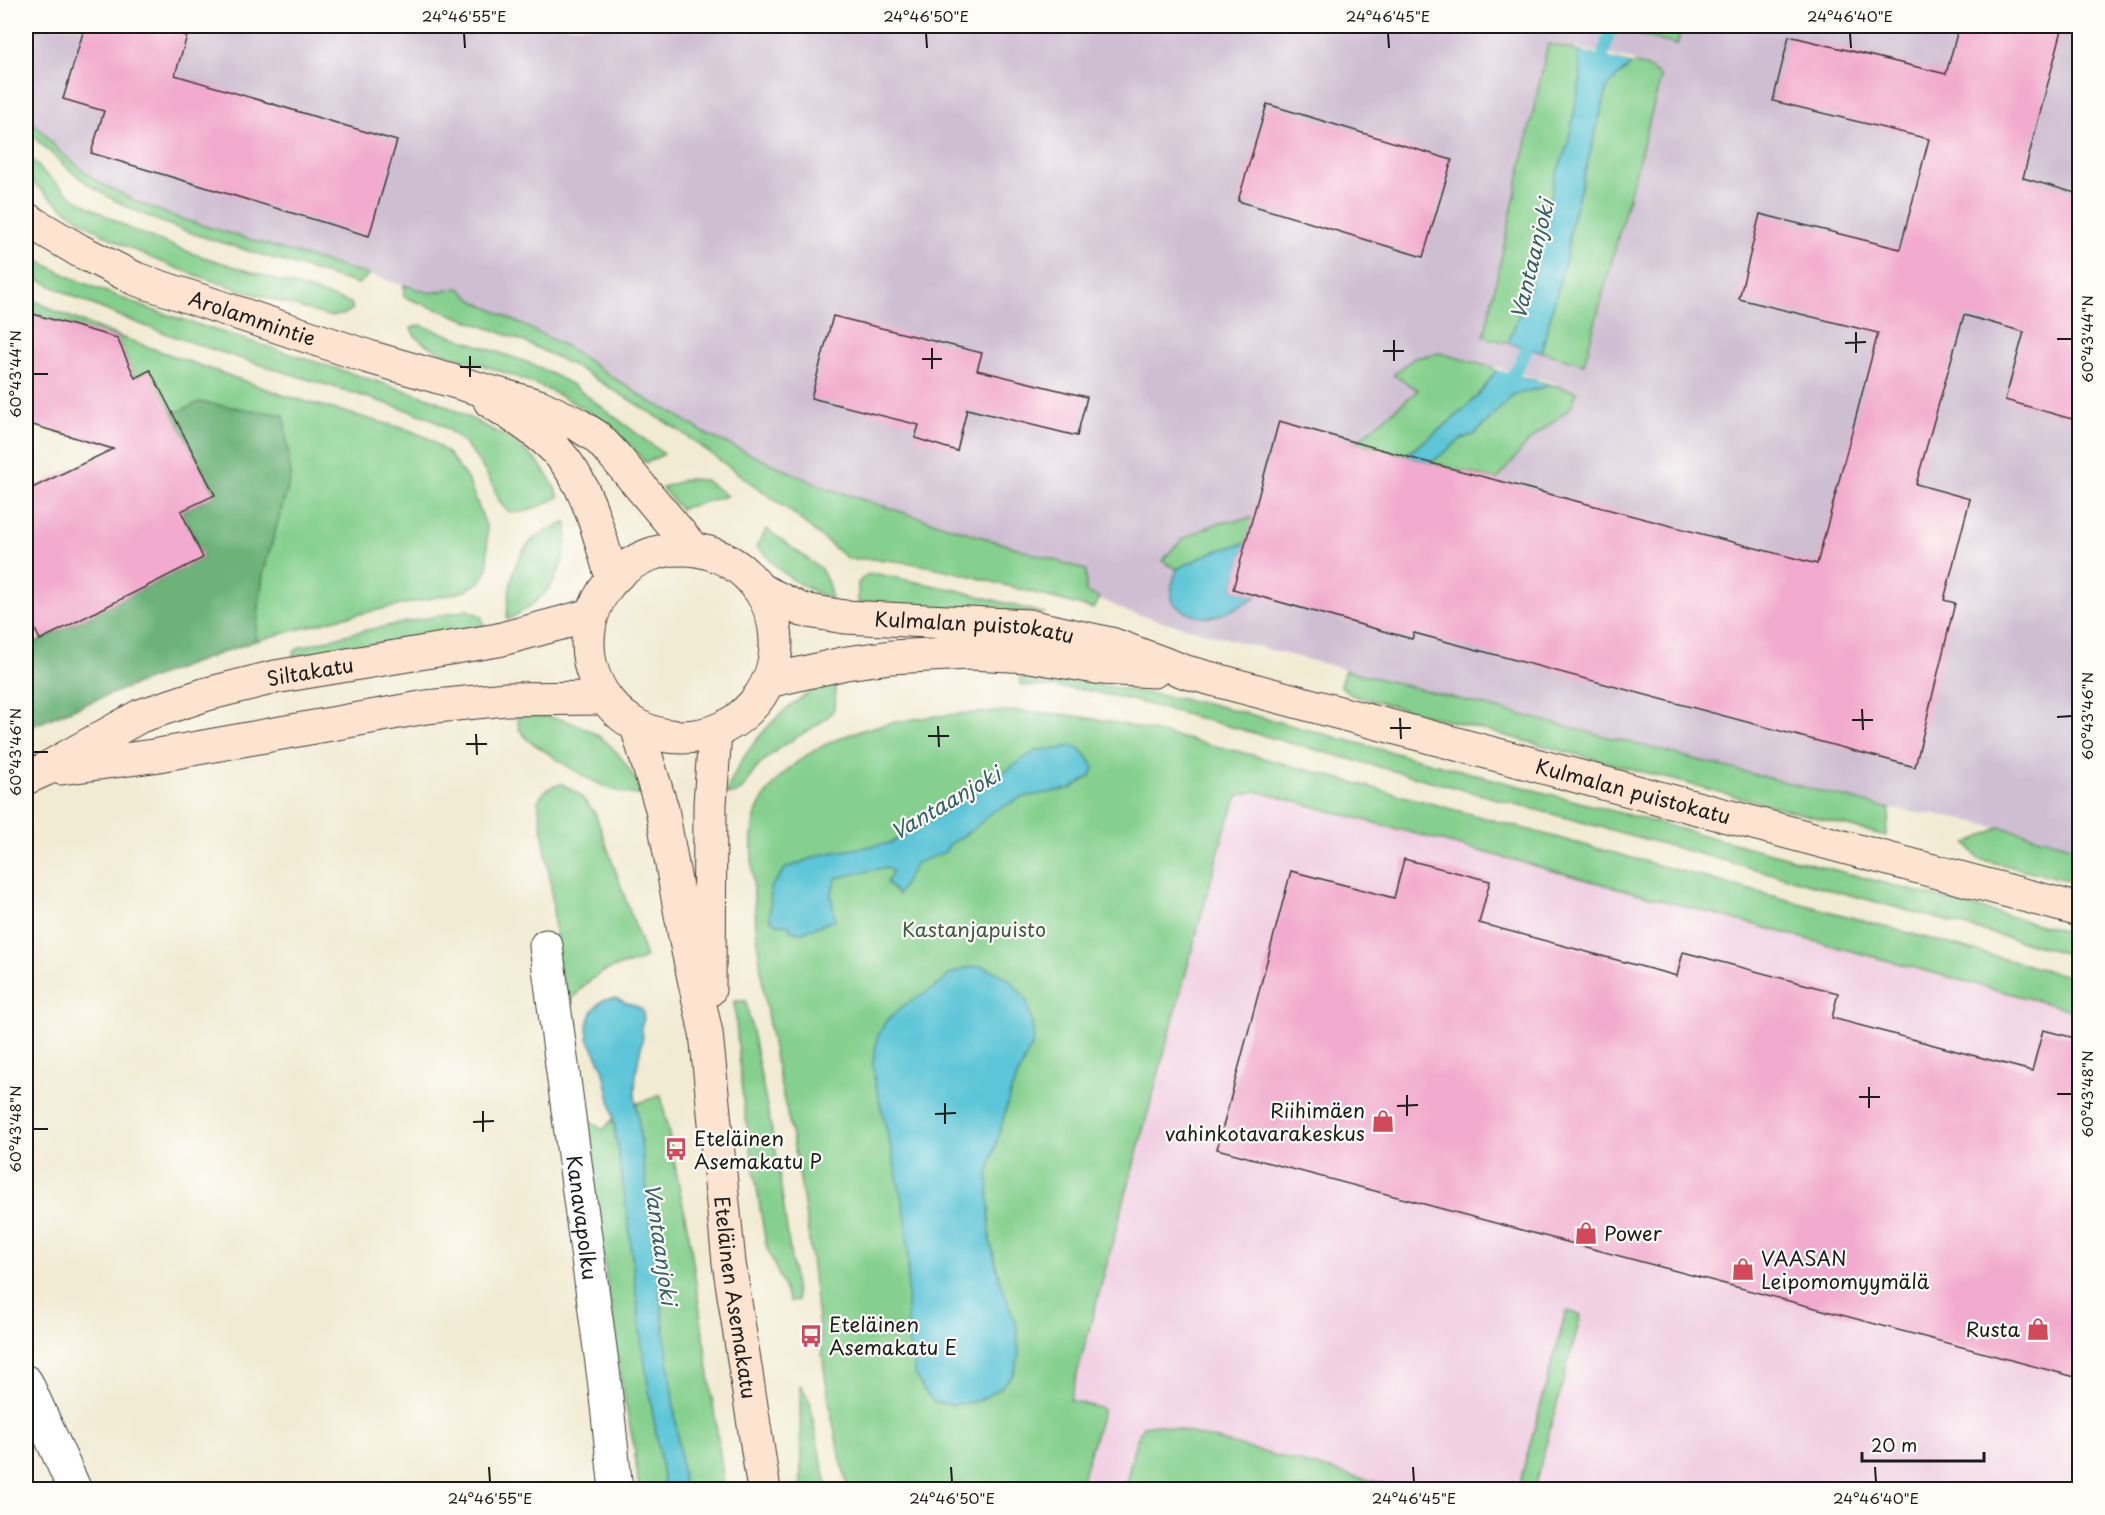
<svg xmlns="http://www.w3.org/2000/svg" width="2105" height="1515" font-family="'Playpen Sans',sans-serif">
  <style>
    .built { fill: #f1d0e3 }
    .industrial { fill: #cebed1 }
    .green { fill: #85d08e; stroke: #507655; stroke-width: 1.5 }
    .forest { fill: #6cb279; stroke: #44674a; stroke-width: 1.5 }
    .water { fill: #5bc5d7; stroke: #3c707a; stroke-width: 1.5 }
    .pier { fill: #f2ebd3 }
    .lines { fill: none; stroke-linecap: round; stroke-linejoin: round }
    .stream { stroke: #5bc5d7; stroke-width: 12 }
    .building { fill: #f2abce }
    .street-casing { stroke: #3c3b37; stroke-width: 35 }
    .secondary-casing { stroke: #3c3b37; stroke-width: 35 }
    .street { stroke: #fff; stroke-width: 33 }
    .secondary { stroke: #fde4d0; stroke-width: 33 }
    .ticks { fill: none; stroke: #1c1c1c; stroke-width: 2 }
    .labels { text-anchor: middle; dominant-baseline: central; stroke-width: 4.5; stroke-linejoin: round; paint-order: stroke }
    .street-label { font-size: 20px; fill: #1c1c1c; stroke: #fdfcf7 }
    .park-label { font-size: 20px; fill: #415b44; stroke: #fdfcf7 }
    .poi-label { font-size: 20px; fill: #1c1c1c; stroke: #fdfcf7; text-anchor: start }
    .water-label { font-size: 21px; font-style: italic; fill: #356067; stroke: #fdfcf7 }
    .neatline { fill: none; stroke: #1c1c1c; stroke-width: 2 }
    .ticks-label { font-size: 15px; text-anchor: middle; fill: #1c1c1c }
  </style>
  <rect width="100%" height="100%" fill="#fdfcf7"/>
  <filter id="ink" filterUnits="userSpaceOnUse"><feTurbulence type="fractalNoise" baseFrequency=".0167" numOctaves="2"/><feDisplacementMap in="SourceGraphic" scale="12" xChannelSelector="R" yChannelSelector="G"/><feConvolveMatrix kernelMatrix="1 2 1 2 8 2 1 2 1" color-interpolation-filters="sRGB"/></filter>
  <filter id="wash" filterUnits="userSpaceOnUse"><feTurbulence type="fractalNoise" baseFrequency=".008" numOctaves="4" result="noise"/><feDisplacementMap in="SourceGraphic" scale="24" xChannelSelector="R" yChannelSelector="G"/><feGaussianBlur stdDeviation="1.35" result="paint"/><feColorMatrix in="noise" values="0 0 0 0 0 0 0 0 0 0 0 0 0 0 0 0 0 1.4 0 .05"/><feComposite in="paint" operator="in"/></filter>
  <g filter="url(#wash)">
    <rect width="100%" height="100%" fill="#f2ebd3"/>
    <path class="built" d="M1255,791l824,222v476h-1000l24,-80 -33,-8 156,-576 12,-29z"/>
    <path class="industrial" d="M26,26h2053v822l-125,-31 -64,-8 -631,-162 -131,-35 -42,-20 -1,-23 -262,-82 -117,-53 -57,-33 -32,-22 -144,-79 -14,-12 -29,5 -252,-75 -43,-17 -37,-19 -39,-31 -27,-30 -6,-13z"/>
    <path class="green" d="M1633,26h49l-5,19 -45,-12z
      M1548,44l30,7 3,27 -13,66 -13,33 -22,102 -25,64 -24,-6z
      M1632,63l16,4 13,10 -77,287 -43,-12 25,-94 6,-38 36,-134z
      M26,108l6,13 27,30 39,31 37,19 43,17 191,57 -11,9c-41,-12 -82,-24 -122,-37 -68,-20 -134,-43 -185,-94 -17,-16 -26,-20 -25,-45z
      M26,153l18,20 30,25 58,32 62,24 157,49 2,6 -10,6 -16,1c-105,-33 -222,-58 -301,-141z
      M26,255l48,24 75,30 286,91 77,40 26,22 15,22 6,13c-13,6 -33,18 -48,15 -11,-3 -15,-21 -20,-30 -17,-31 -32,-48 -63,-65 -134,-45 -278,-78 -402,-144z
      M404,285l26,8 29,-5 14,12 94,47 82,54 24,12 33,21 117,53 263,83v22l14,6 -6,11c-39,-10 -77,-21 -116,-31 -43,-11 -85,-21 -130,-19l-57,-47 -114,-83 -99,-61 -55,-27 -119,-44z
      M26,296l29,15 68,27 163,58 123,34 19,8 21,16 19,26 19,48 1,41 -8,13 -15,9 -129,28 -81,22 8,-67 28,-98 -118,-62 -24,-43 -14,7 -18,-40 -91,-26z
      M420,325l112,39 39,20 93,70 -18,9c-11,-12 -23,-26 -36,-36 -38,-30 -82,-47 -128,-62 -20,-7 -65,-16 -71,-37z
      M1440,353l57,16c-22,38 -59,61 -92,87l-49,-14 62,-52 -25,-15 21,-17z
      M1553,385l24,7 -6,15 -43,35 -31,38 -66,-17 30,-24 14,-5 38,-39z
      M686,479l19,1 22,16 -47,13 -18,-21z
      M1253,518l-7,25 -34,9 -35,17 -15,-8 20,-22 33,-15z
      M567,522c0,49 -15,75 -60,98 1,-30 5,-69 34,-86 8,-5 17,-8 26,-12z
      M767,529l54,40 7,14 4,17c-19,-8 -40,-18 -55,-33 -7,-7 -13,-14 -21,-21z
      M877,574l79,16 90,24 -188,-11v-20l8,-8z
      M467,610l14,6 3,10 -191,31v-4l5,-5 59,-16z
      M1345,670l545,139 -4,27 -535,-141 -11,-10z
      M1020,676l62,6 129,22 868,231v22l-943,-256 -55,-12 -61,-4z
      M834,681c1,11 4,23 -3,32 -8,10 -20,16 -31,22 -18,11 -38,24 -50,42 -6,11 -11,19 -24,17 16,-47 61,-96 108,-113z
      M1015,711c77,1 151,24 226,41l838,227v33l-823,-221 -18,5 -14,36 -154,568 33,9 -24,80h-230c-8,-23 -12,-47 -17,-71 -15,-79 -18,-160 -32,-239 -8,-52 -23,-102 -31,-154 -8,-48 -14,-98 -16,-147 -1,-24 -5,-55 9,-77 48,-81 168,-87 253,-90z
      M517,715c61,-1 102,22 125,80 -38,1 -82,-35 -114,-55l-9,-11z
      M562,784l17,10 16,19 51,144c-7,7 -18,6 -27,9 -22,6 -37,18 -49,37l-12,-40 -7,-76 -13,-86c6,-11 12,-15 24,-17z
      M2000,827l79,21v35l-100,-24 -13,-15z
      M734,1001h12l30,151 21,149 -7,1 -24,-57 -23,-144z
      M661,1095l29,146 35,248h-41l-48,-385z
      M584,1118l19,12 10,-11 15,100 14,127 23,143h-26l-5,-43 -14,-70z
      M1566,1311l15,4 -47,174h-16z
      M800,1384l10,18 6,35 12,52h-27z
      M1157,1424l245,65h-277l10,-45 8,-18z"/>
    <path class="forest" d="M199,402l85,13 7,61 -28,98 -8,67c-77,27 -154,55 -229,88v-82l177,-89 -22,-47 34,-16 -42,-81z"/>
    <path class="water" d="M1578,51l54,12 -24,23 -36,134 -6,38 -25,94 -33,-9 25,-64 22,-102 13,-33 13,-66z
      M1497,369l56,16 -40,10 -38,39 -14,5 -30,24 -26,-7c33,-26 70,-49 92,-87z
      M1246,543l-13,46 24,7c-31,18 -57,35 -86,4l1,-15 5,-16 35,-17z
      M1070,745c14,4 18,11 24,23l-3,8 -21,13 -47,8 -31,15 -18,17 -24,15 -5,8 -29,11 -18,32 -11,-12 5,-11 -5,-5 -51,11 -5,17 4,25 -33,12 -11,-1 -2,-6 -12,-1 -7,-5c-1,-11 2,-20 0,-31l16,-20 37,-14 67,-11 37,-20 110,-73 24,-1z
      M982,966l16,7 13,8 15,18 6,23 2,18 -23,51 -23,83 2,66 9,38 18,49 2,30 -6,18 -15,15 -20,11 -25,4 -19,-3 -12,-14 -7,-15 -8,-37 1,-86 -2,-31 -15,-71 -16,-65 -2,-20 4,-25 9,-17 17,-15 37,-22 9,-9 16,-7z
      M616,998c9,5 17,6 26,11l2,10 -3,8 2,9 -7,37 -1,21 49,395h-19l-23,-143 -14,-127 -16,-110 -9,-41 -15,-30 -1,-13 6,-15 11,-11z"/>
    <path class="pier" d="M1576,48l57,12 2,4 -60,-14z
      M1495,367l59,15 2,3 -62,-16z"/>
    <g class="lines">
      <path class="stream" d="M1599,70l12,-44
        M1503,386c15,-15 23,-31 28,-52"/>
    </g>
    <g id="blocks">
      <path class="building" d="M85,26h66l36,10 -12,39 222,66 -28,95 -278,-83 13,-42 -41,-12z
        M1959,26h104l-40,152 56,16v227l-74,-21 19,-68 -60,-17 -48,169 54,15 -26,101 11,3 -40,164 -501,-134 -2,6 -179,-50 46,-168 140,39 398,104 61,-231 -139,-34 21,-85 140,35 29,-110 -156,-38 16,-65 157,38z
        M1267,104l185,56 -29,97 -185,-56z
        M26,312l91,26 18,40 15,-8 65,125 -34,16 22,47 -163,82 -14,-30v-119l87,-42 -87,-26z
        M833,316l149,37 -5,17 110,27 -10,39 -110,-27 -10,42 -42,-13 4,-13 -108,-27z
        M1404,859l86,22 -11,42 198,53 6,-24 155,41 -6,25 200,53 11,-41 36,9v339l-862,-229 74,-278 103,27z"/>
    </g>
  </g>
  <g filter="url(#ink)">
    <use href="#blocks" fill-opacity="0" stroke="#3c3b37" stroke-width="1.5"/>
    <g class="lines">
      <g class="street-casing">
        <g id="street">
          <path id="s1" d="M546,946l58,432 12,112"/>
          <path d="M26,1382l49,108"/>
        </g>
      </g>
      <g class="secondary-casing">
        <g id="secondary">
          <path id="s2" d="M26,219l54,32 56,28 233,78 170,49 38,18 20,13 16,17 80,95"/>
          <path d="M490,401c23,15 48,30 67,50 32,35 42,84 55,127"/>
          <circle cx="682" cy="643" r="94"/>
          <path id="s3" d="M761,590l41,20 43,7 184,9 82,18 75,28 894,238"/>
          <path d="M769,681l77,-18 45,-6 78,-4 61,3 72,12 52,3"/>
          <path id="s4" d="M637,727l25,82 23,128 21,96 23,230 35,227"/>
          <path d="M61,768l92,-12 273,-49 80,-8 98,-1"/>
          <path id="s5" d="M26,778l18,-8 96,-54 67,-22 68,-17 223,-37 93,-25"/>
          <path d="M709,990l1,-186 5,-72"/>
        </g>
      </g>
      <use href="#street" class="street"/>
      <use href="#secondary" class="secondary"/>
    </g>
  </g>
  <path class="ticks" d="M464,33l1,15M926,33l1,15M1388,33l1,15M1850,33l1,15M1856,332v21M2057,339h15M1394,340v21M1845,343l21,-1M932,348v21M1383,351h21M470,356v21M922,359h20M460,367h21M33,374h15M1862,709l1,21M2057,717l15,-1M1400,718l1,21M1852,720h21M938,726l1,21M1390,728h21M476,734l1,21M928,736h21M466,744h21M33,752h15M1869,1087v21M2057,1094h15M1407,1095v21M1859,1097h21M945,1103v21M1397,1106l21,-1M483,1111v21M935,1114l21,-1M473,1122l21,-1M33,1129h15M489,1467l1,15M951,1467l1,15M1413,1467l1,15M1875,1467l1,15"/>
  <defs>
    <g id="shop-bare" transform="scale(1.8)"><path d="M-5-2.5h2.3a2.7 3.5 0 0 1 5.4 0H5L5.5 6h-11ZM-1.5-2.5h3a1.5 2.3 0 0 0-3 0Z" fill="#d1495b" stroke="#fdfcf7" stroke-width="2.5" paint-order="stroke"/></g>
    <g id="bus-bare" transform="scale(1.8)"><path d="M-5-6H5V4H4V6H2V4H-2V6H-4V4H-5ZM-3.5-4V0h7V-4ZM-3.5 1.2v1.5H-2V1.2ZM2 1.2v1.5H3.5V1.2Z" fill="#d1495b" stroke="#fdfcf7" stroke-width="2.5" paint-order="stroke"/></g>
  </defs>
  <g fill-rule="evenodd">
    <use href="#shop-bare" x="1383" y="1121"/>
    <use href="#bus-bare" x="676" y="1149"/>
    <use href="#shop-bare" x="1586" y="1233"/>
    <use href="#shop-bare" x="1743" y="1269"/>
    <use href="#shop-bare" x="2038" y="1329"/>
    <use href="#bus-bare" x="811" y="1336"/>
  </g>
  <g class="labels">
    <g class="street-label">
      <text stroke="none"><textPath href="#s2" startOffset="248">Arolammintie</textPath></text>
      <text stroke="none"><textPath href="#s3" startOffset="219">Kulmalan puistokatu</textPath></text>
      <text stroke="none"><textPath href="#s5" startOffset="306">Siltakatu</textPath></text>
      <text stroke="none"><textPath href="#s3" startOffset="900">Kulmalan puistokatu</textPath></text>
      <text stroke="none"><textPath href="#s1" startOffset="274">Kanavapolku</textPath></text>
      <text stroke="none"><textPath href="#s4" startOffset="580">Eteläinen Asemakatu</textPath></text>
    </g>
    <g class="park-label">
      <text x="974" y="929">Kastanjapuisto</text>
    </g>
    <g class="poi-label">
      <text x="1365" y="1110" text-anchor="end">Riihimäen<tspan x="1365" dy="23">vahinkotavarakeskus</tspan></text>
      <text x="694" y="1138">Eteläinen<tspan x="694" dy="23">Asemakatu P</tspan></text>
      <text x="1604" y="1233">Power</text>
      <text x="1761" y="1258">VAASAN<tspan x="1761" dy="23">Leipomomyymälä</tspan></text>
      <text x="829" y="1324">Eteläinen<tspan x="829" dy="23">Asemakatu E</tspan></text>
      <text x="2020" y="1329" text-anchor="end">Rusta</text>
    </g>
    <g class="water-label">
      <text transform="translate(1531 259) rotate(-76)">Vantaanjoki</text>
      <text transform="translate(945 802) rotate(-30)">Vantaanjoki</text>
      <text transform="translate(662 1244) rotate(82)">Vantaanjoki</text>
    </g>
  </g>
  <rect width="2105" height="1515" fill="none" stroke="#fdfcf7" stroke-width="66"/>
  <path d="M1862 1452v9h122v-9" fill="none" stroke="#1c1c1c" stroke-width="3"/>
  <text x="1871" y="1452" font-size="18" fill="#1c1c1c" stroke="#fdfcf7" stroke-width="4.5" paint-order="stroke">20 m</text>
  <rect x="33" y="33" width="2039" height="1449" class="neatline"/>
  <g class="ticks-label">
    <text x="464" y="22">24°46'55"E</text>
    <text x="926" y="22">24°46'50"E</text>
    <text x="1388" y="22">24°46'45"E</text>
    <text x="1850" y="22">24°46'40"E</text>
    <text transform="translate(2088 339) rotate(-90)" y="5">60°43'44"N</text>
    <text transform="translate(16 374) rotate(-90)" y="5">60°43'44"N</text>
    <text transform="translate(2088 716) rotate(-90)" y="5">60°43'46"N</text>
    <text transform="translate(16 752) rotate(-90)" y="5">60°43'46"N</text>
    <text transform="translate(2088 1094) rotate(-90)" y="5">60°43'48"N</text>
    <text transform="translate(16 1129) rotate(-90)" y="5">60°43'48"N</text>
    <text x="490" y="1504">24°46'55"E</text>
    <text x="952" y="1504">24°46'50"E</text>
    <text x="1414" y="1504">24°46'45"E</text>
    <text x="1876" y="1504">24°46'40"E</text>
  </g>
</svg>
